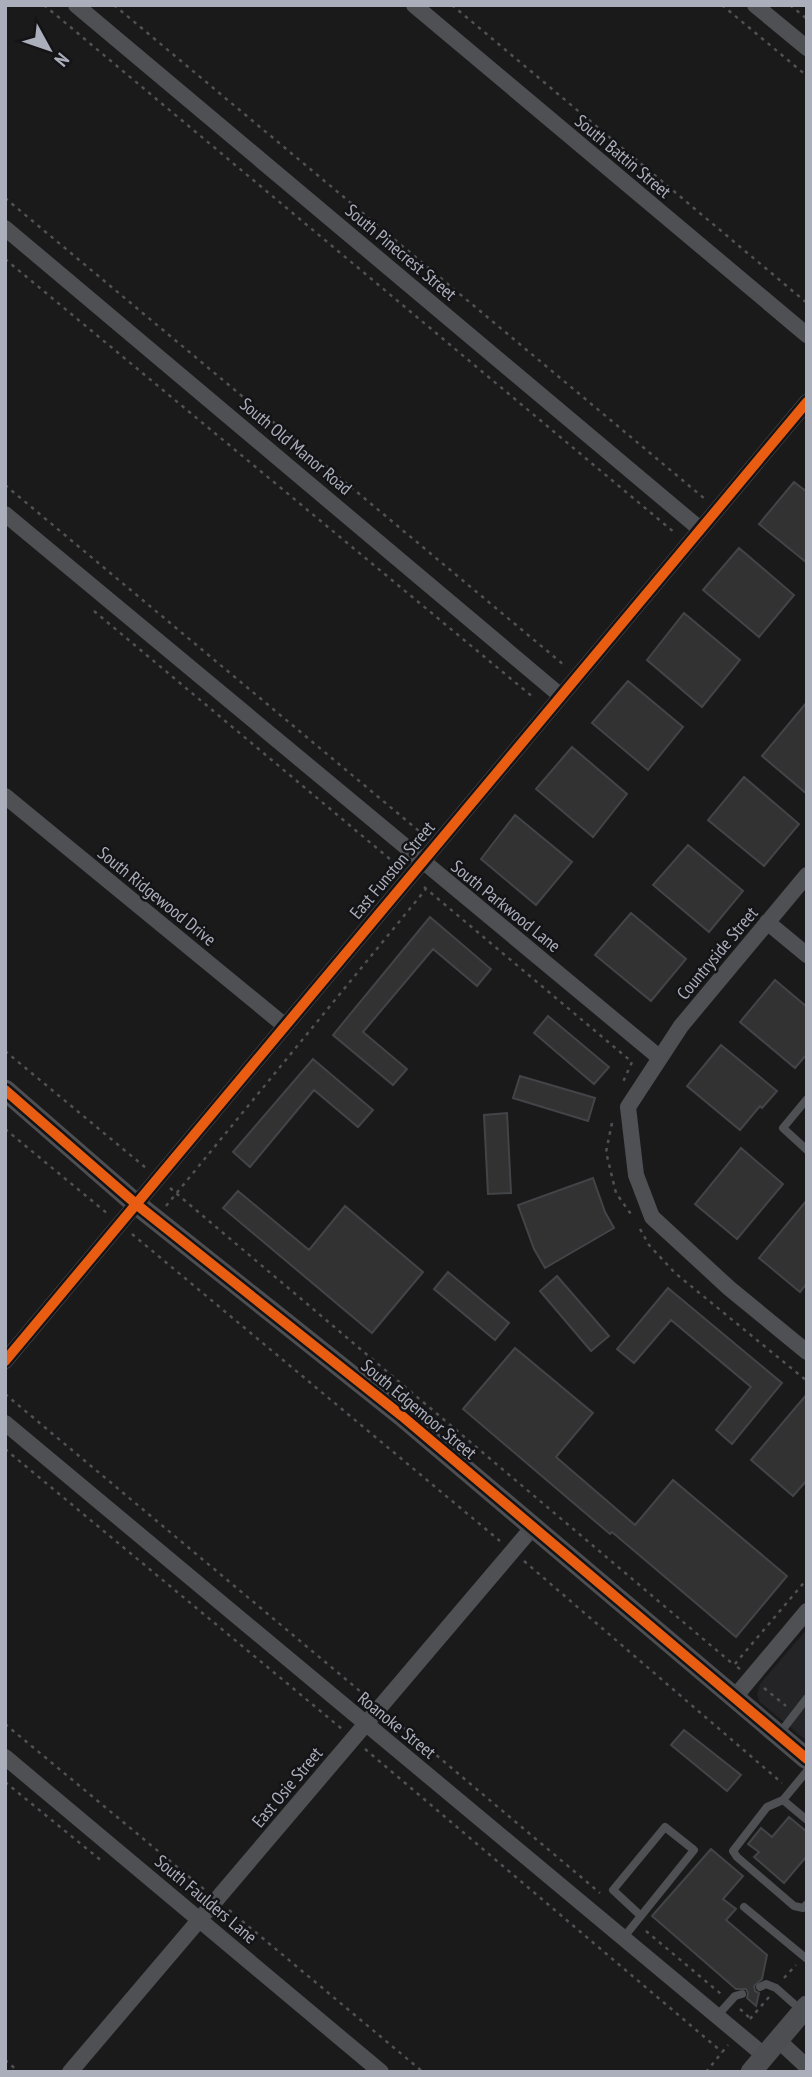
<svg xmlns="http://www.w3.org/2000/svg" width="812" height="2077" font-family="'PT Sans Narrow',sans-serif">
  <style>
    .built { fill: #242427 }
    .building { fill: #323233; stroke: #434447; stroke-width: 2 }
    .lines { fill: none; stroke-linecap: round; stroke-linejoin: round }
    .path { stroke: #505155; stroke-width: 2.5; stroke-dasharray: 3.5 5; stroke-linecap: butt }
    .lane { stroke: #4e5054; stroke-width: 8 }
    .street { stroke: #4e5054; stroke-width: 16 }
    .secondary { stroke: #4d4e52; stroke-width: 21 }
    .cycleway-casing { stroke: #141417; stroke-width: 15 }
    .cycleway { stroke: #e95d12; stroke-width: 10 }
    .labels { text-anchor: middle; dominant-baseline: central; stroke-width: 5; stroke-linejoin: round; paint-order: stroke }
    .street-label { font-size: 18px; fill: #abafbc; stroke: #141417 }
  </style>
  <rect width="100%" height="100%" fill="#1a1a1b"/>
  <path class="built" d="M807,1629v112l-47,-39 -3,-7 3,-11z"/>
  <path class="building" d="M794,482l13,10v71l-48,-39z
    M739,548l55,47 -35,42 -56,-47z
    M684,613l56,47 -38,47 -55,-47z
    M628,681l55,46 -35,43 -56,-47z
    M807,702v92l-45,-38z
    M572,747l55,47 -34,43 -57,-48z
    M744,777l55,47 -35,42 -56,-46z
    M515,815l57,47 -36,43 -55,-46z
    M688,845l55,46 -34,41 -56,-47z
    M631,913l55,46 -35,42 -56,-46z
    M430,917l61,52 -14,17 -44,-37 -70,83 44,37 -14,16 -60,-50z
    M775,980l32,27v47l-12,14 -55,-46z
    M548,1016l61,51 -15,17 -60,-51z
    M721,1045l56,46 -15,17 -2,-2 -20,24 -53,-44z
    M313,1059l60,51 -15,17 -44,-37 -64,77 -17,-15z
    M520,1076l75,22 -7,23 -75,-23z
    M507,1113l4,80 -23,1 -4,-79z
    M741,1148l42,36 -46,55 -42,-35z
    M593,1178l12,34 9,16 -69,40 -11,-19 -16,-44z
    M238,1191l71,59 36,-44 78,66 -51,61 -149,-125z
    M807,1200v83l-7,9 -41,-34z
    M448,1272l61,51 -14,17 -61,-51z
    M557,1276l52,60 -18,15 -51,-60z
    M668,1288l114,95 -50,61 -16,-14 35,-43 -80,-67 -37,43 -17,-14z
    M515,1348l78,65 -37,44 79,68 38,-45 114,96 -51,61 -124,-105 -2,2 -147,-125z
    M807,1394v86l-14,16 -42,-36z
    M684,1730l57,45 -14,16 -56,-46z
    M789,1817l18,15v24l-23,27 -30,-26 5,-5 -11,-8 13,-16 11,9z
    M711,1849l32,27 -20,23 13,10 -10,11 41,35 -5,24 -8,7 1,5 4,2 -3,13 -9,-8 1,-5 -2,-4h-10l-84,-73z"/>
  <g class="lines">
    <path class="path" d="M44,5l631,528
      M114,5l591,494
      M452,5l355,298
      M722,5l85,71
      M790,5l17,14
      M5,198l559,467
      M5,259l529,439
      M5,485l420,351
      M94,611l303,254
      M424,887l208,175 -9,20
      M5,1051l141,117
      M612,1123l-6,29 10,41 17,24
      M5,1129l103,85
      M170,1188l564,477
      M166,1206l260,-317
      M640,1229l9,16 26,28 132,108
      M132,1234l368,307
      M5,1394l362,303
      M5,1449l337,280
      M524,1561l258,222
      M740,1669l-6,-4 73,-86
      M764,1688l22,18
      M391,1717l209,176
      M5,1724l200,166
      M365,1749l357,303
      M5,1782l98,80
      M229,1910l194,162
      M646,1931l75,63
      M784,1978l12,-13
      M740,2009l11,10
      M750,2019l19,-22
      M5,2060l14,12
      M706,2072l22,-27"/>
    <path class="lane" d="M807,1099l-24,29 24,22
      M780,1733l27,-35
      M807,1771l-24,29 24,20
      M783,1800l-16,7 -34,44 4,6 57,49 9,2 4,-4
      M744,1907l63,52
      M624,1937l70,-87 -29,-23 -52,63 28,26
      M760,1987l6,-3 10,4 26,23
      M717,2016l18,-20 7,-2"/>
    <path class="street" d="M76,5l624,524
      M414,5l393,330
      M755,5l52,43
      M5,228l556,468
      M5,514l655,544
      M5,796l279,229
      M807,875l-126,151 -53,81 8,68 16,42 77,71 78,64
      M767,922l40,33
      M5,1361l802,-959
      M5,1423l760,633
      M734,1698l73,-87
      M5,1757l376,315
      M778,2040l29,27
      M70,2072l463,-545"/>
    <path class="secondary" d="M5,1090l131,114 266,212 405,343
      M751,2072l56,-66"/>
    <g class="cycleway-casing">
      <path id="cycleway" d="M5,1090l131,114 266,212 405,343
        M5,1361l802,-959"/>
    </g>
    <use href="#cycleway" class="cycleway"/>
  </g>
  <g class="labels">
    <g class="street-label">
      <text transform="translate(623 156) rotate(40)">South Battin Street</text>
      <text transform="translate(401 252) rotate(40)">South Pinecrest Street</text>
      <text transform="translate(296 446) rotate(40)">South Old Manor Road</text>
      <text transform="translate(392 870) rotate(-50)">East Funston Street</text>
      <text transform="translate(157 896) rotate(39)">South Ridgewood Drive</text>
      <text transform="translate(506 906) rotate(39)">South Parkwood Lane</text>
      <text transform="translate(717 953) rotate(-50)">Countryside Street</text>
      <text transform="translate(419 1409) rotate(40)">South Edgemoor Street</text>
      <text transform="translate(397 1725) rotate(39)">Roanoke Street</text>
      <text transform="translate(287 1787) rotate(-50)">East Osie Street</text>
      <text transform="translate(206 1899) rotate(40)">South Faulders Lane</text>
    </g>
  </g>
  <rect width="812" height="2077" fill="none" stroke="#abafbc" stroke-width="14"/>
  <g transform="translate(49 49) rotate(130)" stroke="#141417" stroke-width="5" paint-order="stroke">
  <path d="M0-5L12 26L0 18L-12 26Z" fill="#abafbc"/>
  <text y="-10" font-size="19" font-weight="bold" text-anchor="middle" fill="#abafbc">N</text>
  </g>
</svg>
